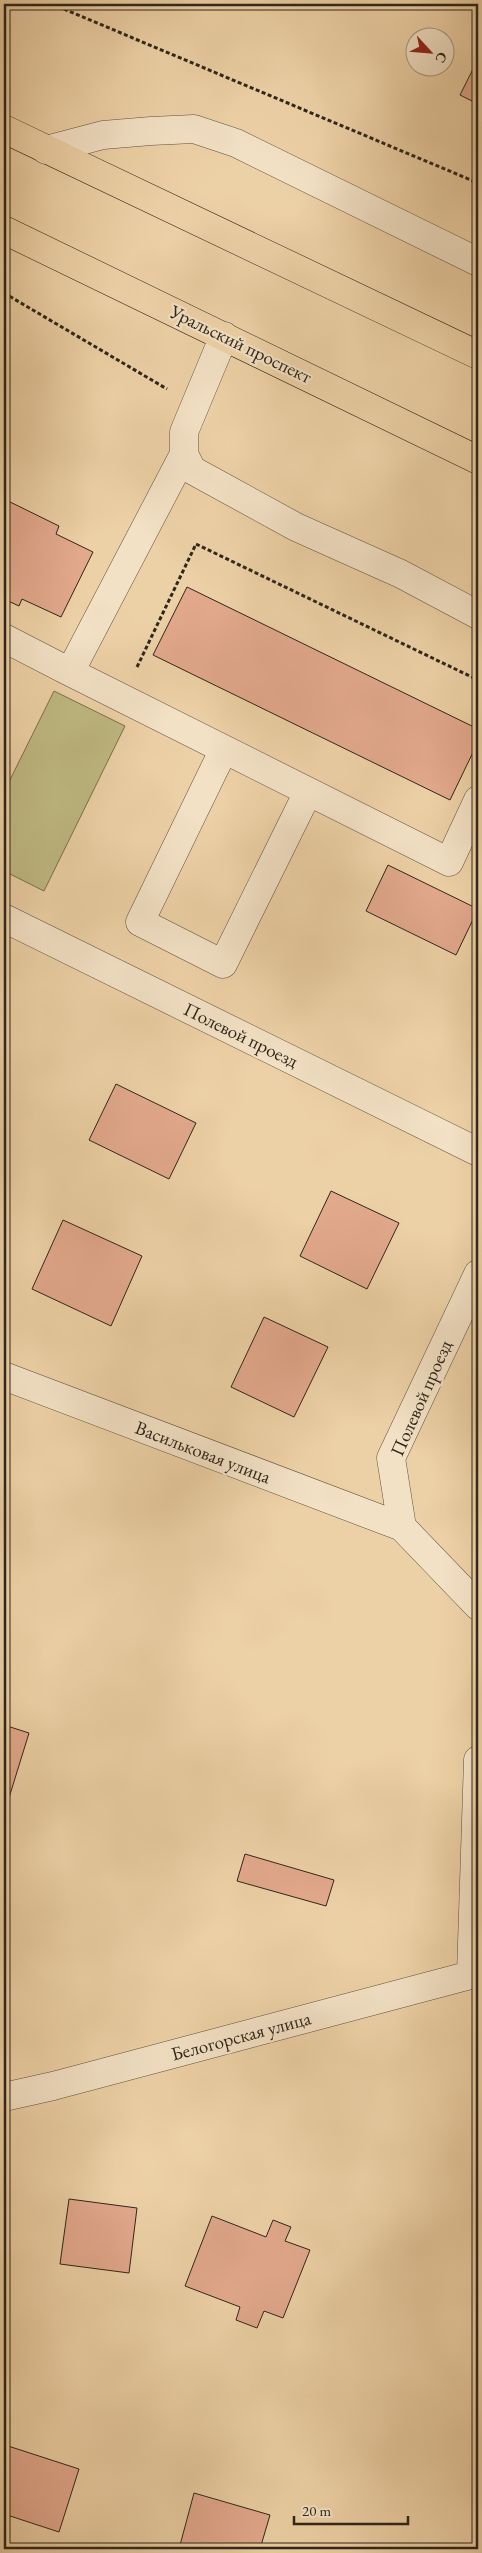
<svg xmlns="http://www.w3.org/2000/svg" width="482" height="2553" font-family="'EB Garamond',serif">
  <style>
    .green { fill: #bfb982; stroke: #76704e }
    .building { fill: #e3a98d; stroke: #2e261a }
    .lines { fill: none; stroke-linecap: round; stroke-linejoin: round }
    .minor-casing { stroke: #5e513d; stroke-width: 29 }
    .major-casing { stroke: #2e261a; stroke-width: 29 }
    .path { stroke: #2e261a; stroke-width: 3; stroke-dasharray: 4 2.5; stroke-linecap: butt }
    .minor { stroke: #f3e1c5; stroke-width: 28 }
    .major { stroke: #edd1a6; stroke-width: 28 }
    .labels { text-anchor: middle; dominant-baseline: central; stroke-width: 4.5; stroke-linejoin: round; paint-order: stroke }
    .street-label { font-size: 19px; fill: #2e261a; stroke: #f3e1c5 }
  </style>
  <rect width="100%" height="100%" fill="#edd1a6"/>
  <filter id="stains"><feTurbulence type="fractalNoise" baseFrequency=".004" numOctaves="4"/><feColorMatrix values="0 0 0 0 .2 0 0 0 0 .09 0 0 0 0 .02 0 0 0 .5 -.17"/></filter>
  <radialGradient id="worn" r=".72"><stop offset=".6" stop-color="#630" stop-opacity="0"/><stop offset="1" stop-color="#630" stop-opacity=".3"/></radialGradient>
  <path class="green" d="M54,691l71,35 -81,165 -40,-20v-79z"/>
  <path class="building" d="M478,59v45l-18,-9z
    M4,499l55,27 -3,8 37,18 -32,65 -39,-18 -3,7 -15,-7z
    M187,587l291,142v13l-28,58 -297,-145z
    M388,865l90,44 -22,46 -90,-44z
    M116,1084l80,39 -27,56 -80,-39z
    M331,1191l68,32 -32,66 -67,-33z
    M63,1220l79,36 -31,70 -79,-37z
    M264,1317l64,30 -34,70 -63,-30z
    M4,1725l25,8 -25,81z
    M245,1854l89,26 -8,26 -89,-25z
    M69,2199l68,9 -8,65 -69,-9z
    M212,2216l54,21 7,-17 18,7 -6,14 25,9 -27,68 -19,-7 -7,17 -21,-8 4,-13 -55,-21z
    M5,2445l74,24 -20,63 -55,-18z
    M194,2493l76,22 -10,34h-81z"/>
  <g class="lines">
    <g class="minor-casing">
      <path id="minor" d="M46,150l57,-15 48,-4 43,-2 42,14 242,119
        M224,336l-40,96v22l8,16 104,57 105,47 77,41
        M184,454l-114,218 379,190 29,-62
        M4,638l66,34
        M224,749l-84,173 83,42 85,-172
        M4,918l474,234
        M4,1376l398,151 76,79
        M402,1527l-11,-69 87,-184
        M471,1974l7,-214
        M4,2097l49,-11 425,-113"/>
    </g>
    <g class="major-casing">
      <path id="major" d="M4,129l474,226
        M4,230l474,230"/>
    </g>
    <path class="path" d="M52,4l426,179
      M4,293l163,96
      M137,667l59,-123 282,136
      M474,767l4,-8"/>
    <use href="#minor" class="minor"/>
    <use href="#major" class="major"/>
  </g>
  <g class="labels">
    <g class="street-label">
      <text transform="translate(241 344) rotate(26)">Уральский проспект</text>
      <text transform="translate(241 1035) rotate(26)">Полевой проезд</text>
      <text transform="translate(421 1398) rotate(-66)">Полевой проезд</text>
      <text transform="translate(203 1452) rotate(21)">Васильковая улица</text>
      <text transform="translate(241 2036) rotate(-15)">Белогорская улица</text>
    </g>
  </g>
  <rect width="482" height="2553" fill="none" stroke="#edd1a6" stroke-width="20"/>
  <rect x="5" y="5" width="472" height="2543" fill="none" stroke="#2e261a" stroke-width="2.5"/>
  <rect x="10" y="10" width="462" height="2533" fill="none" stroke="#2e261a"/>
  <g transform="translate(430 52) rotate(116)"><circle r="24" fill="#f3e1c5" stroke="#a49681"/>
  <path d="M0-4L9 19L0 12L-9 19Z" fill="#8f2418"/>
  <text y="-8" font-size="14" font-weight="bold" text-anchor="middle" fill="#2e261a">С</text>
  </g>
  <path d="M294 2516v8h114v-8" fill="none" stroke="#2e261a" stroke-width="2.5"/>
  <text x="302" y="2516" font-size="15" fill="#2e261a" stroke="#f3e1c5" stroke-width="4" paint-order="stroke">20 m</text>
  <rect width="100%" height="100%" filter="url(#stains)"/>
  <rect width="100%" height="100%" fill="url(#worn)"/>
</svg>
